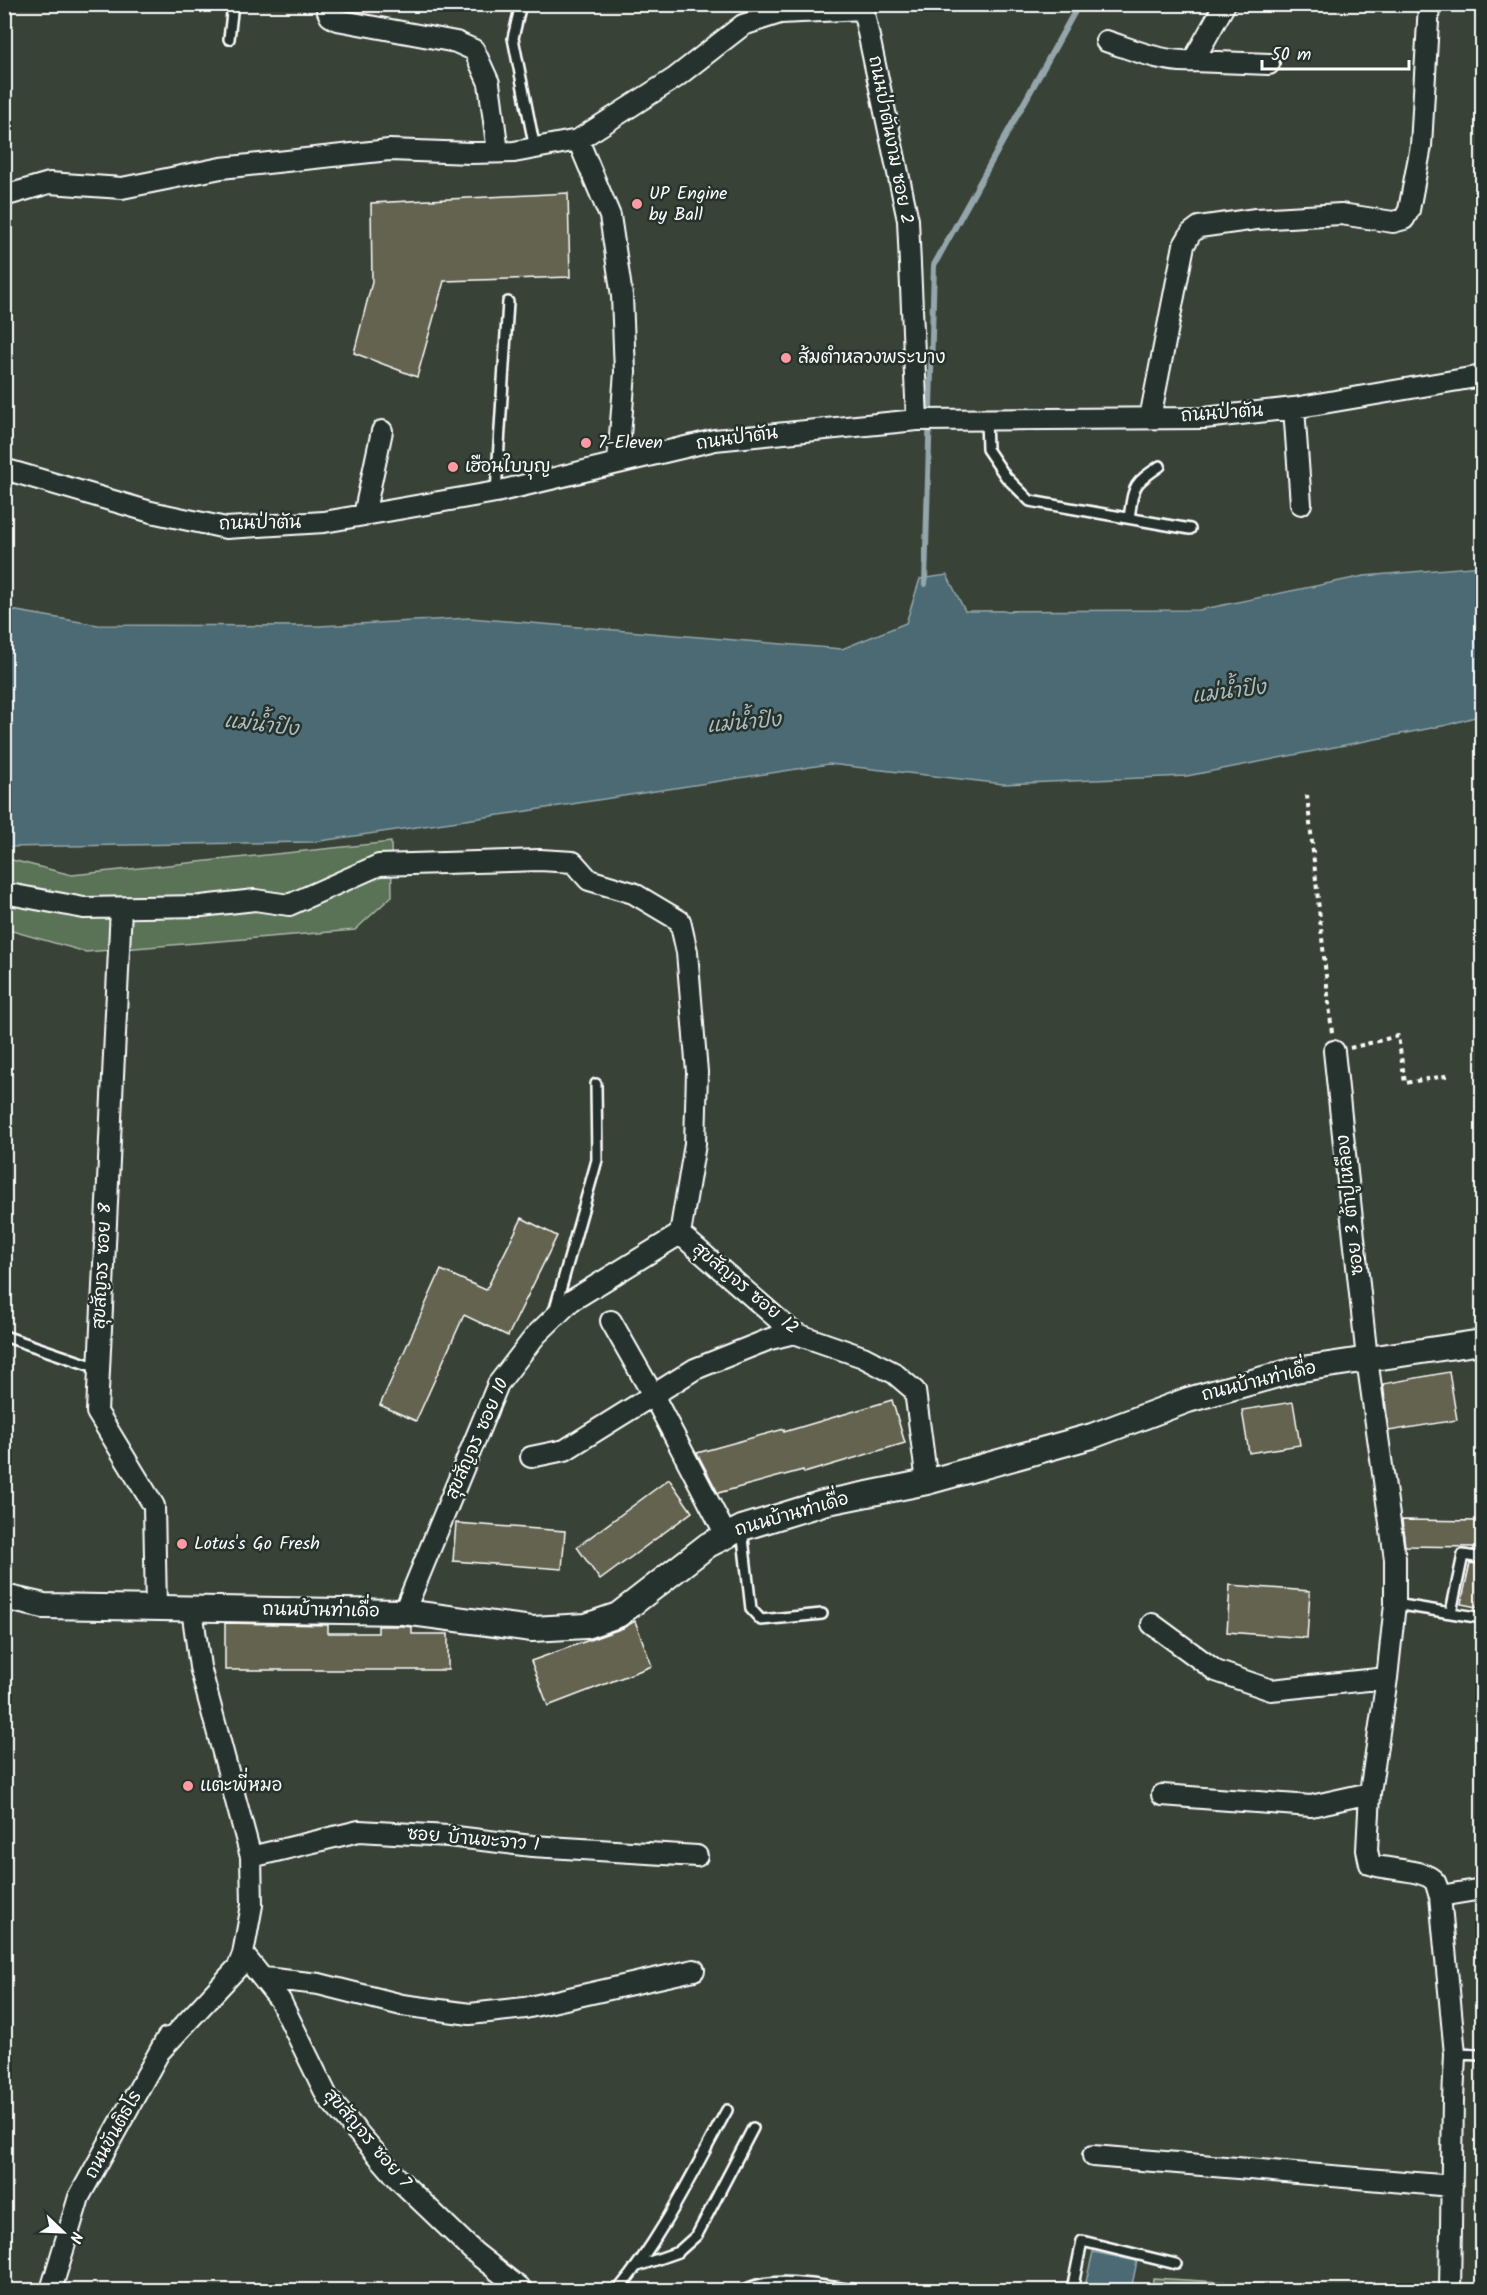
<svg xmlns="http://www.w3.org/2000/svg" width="1487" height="2295" font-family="Kalam,'Playpen Sans Thai',sans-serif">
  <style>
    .green { fill: #5a7257; stroke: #acb8ab; stroke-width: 1.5 }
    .water { fill: #4c6b73; stroke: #94a6ab; stroke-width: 1.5 }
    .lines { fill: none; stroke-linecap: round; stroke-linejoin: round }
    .stream { stroke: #94a6ab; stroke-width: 6 }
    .building { fill: #64644f; stroke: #fff; stroke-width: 1.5 }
    .service-casing { stroke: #fff; stroke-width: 14 }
    .minor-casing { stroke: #fff; stroke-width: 24 }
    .tertiary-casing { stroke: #fff; stroke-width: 28 }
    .path { stroke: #fff; stroke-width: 4; stroke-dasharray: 4.5 4.5; stroke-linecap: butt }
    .service { stroke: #26332d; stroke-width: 9 }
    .minor { stroke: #26332d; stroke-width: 20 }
    .tertiary { stroke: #26332d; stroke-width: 24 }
    .poi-dot { fill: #ff9aa2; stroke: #26332d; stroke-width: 2 }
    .labels { text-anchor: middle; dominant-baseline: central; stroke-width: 5; stroke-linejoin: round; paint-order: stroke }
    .street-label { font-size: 18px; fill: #fff; stroke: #26332d }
    .poi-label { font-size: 18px; fill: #fff; stroke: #26332d; text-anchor: start }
    .water-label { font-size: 20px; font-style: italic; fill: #aebcc0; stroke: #26332d }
  </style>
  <rect width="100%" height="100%" fill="#394237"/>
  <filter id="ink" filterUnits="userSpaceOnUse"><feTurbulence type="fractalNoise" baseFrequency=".0167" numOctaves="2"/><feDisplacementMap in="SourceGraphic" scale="12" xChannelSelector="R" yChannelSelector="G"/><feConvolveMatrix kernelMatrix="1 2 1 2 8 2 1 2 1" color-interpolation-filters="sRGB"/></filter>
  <g filter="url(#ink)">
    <path class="green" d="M391,842l1,54 -37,34 -269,22 -81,-23 -1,-71 68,17z
      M1153,2278l204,12h-205z"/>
    <path class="water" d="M1482,566v149l-35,10 -260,51 -183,8 -175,-20 -302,47 -214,31 -308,5v-238l93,16 221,1 151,-8 372,31 64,-26 14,-44 27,-4 18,36 234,-1 165,-34z
      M1093,2252l44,9 -6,29h-47z"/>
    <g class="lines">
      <path class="stream" d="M925,584l9,-319 145,-261"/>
    </g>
    <path class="building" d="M568,193l2,84 -126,4 -27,96 -63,-24 18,-71 -1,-79z
      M522,1218l35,18 -49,100 -44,-21 -48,106 -36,-16 61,-135 45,20z
      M1449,1372l8,48 -68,11 -6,-47z
      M892,1400l13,43 -101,30 -1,-3 -85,23 -21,-40 87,-24v3z
      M1293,1402l7,43 -51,8 -7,-43z
      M669,1479l23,33 -92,68 -23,-33z
      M1402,1520l80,1v30l-9,-1 1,-3 -69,-1z
      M456,1523l109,8 -3,38 -109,-8z
      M1470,1563l12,2v43l-21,-4z
      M1230,1585l80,6 -3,47 -80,-6z
      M635,1621l17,45 -104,40 -17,-45 92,-33z
      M225,1623l103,2v8h50v-7h25l9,1v7h36v36h-223z"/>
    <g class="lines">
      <g class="service-casing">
        <path id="service" d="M521,4l-8,34 22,111
          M229,39l4,-35
          M986,419l1,30 19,28 24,24 160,28
          M496,492l12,-190
          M1129,518c5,-33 3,-33 31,-52
          M554,1312l43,-152 -1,-76
          M4,1336l94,32
          M742,1529l9,80 10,11 61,-6
          M1395,1604l87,14
          M1451,1612l12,-57 19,3
          M1455,2054l27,1
          M638,2266l40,-14 19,-17 56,-107
          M618,2290c45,-54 75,-119 109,-180
          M745,2290c25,-15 81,-4 109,0
          M1072,2290l10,-49 94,23"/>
      </g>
      <g class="minor-casing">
        <path id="minor" d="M328,4l-1,5 3,7 7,4 119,22 18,8 15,33 9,69
          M862,4l46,216 9,200
          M1225,4l-32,57 76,3
          M1106,41c28,9 57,22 87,20
          M578,140l32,76 12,80 3,76 -7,89
          M4,196l45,-13 73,5 99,-20 168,-18 82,3 43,-1 64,-12 97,-62 68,-53 37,-12 83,-4
          M1294,408l7,96
          M1150,418l34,-173 7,-12 8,-6 57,-8 85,-5 52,8 11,-3 5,-9 12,-64 8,-142
          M4,469l147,43 75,16 98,-6 172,-30 219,-52 202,-20 287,-2 90,-10 188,-32
          M364,515l18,-84
          M4,893l80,15 117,-2 54,-6 34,5 90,-40 161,-5 33,2 16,18 44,13 47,28 7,31 10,120 -2,72 -15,90 114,99 69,24 31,16 21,18 12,91
          M121,908l-24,504 57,94 2,102
          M1334,1051l33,308 28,200v45l-8,74 -17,115 -3,57 3,14c18,7 55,4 65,18 2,3 3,10 5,14l15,158 -2,46 -3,190
          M611,1321l42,74 73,140
          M531,1457l34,-7 130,-81 75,-30 24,-6
          M404,1612l94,-228 38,-49 35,-34 109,-67
          M1152,1624l64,47 55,19 116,-12
          M1162,1795l149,11 59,-13
          M251,1857l108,-26 89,5 84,10 165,10
          M1440,1896l42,-7
          M243,1954l37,46 48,98 71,82 75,72 48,38
          M264,1978l55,6 83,21 68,9 55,-6 169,-38
          M161,2050l77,-83 5,-13 9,-49 -1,-48 -51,-190 -8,-58
          M1093,2156l359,30
          M51,2290l28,-93 88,-159"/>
      </g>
      <g class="tertiary-casing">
        <path id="tertiary" d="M4,1597l40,9 360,6 128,17 54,-3 32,-11 90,-70 34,-17 81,-25 104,-21 165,-46 96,-36 107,-30 187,-28"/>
      </g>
      <path class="path" d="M1307,795l25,238
        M1350,1048l48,-12 7,47 46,-8"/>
      <use href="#service" class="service"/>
      <use href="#minor" class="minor"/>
      <use href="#tertiary" class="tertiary"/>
    </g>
  </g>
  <g class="poi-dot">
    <circle cx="637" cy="204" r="6"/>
    <circle cx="786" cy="358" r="6"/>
    <circle cx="586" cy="443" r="6"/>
    <circle cx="453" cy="467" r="6"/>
    <circle cx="182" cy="1544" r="6"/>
    <circle cx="188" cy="1786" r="6"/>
  </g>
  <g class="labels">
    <g class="street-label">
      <text transform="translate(890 140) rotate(79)">ถนนป่าตันงาม ซอย 2</text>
      <text transform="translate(1222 414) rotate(-4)">ถนนป่าตัน</text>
      <text transform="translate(737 439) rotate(-8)">ถนนป่าตัน</text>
      <text transform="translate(260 524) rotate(-1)">ถนนป่าตัน</text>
      <text transform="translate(1351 1205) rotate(-96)">ซอย 3 ต้าปูเหลือง</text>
      <text transform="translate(103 1266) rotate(-87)">สุขสัญจร ซอย 8</text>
      <text transform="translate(745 1289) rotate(40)">สุขสัญจร ซอย 12</text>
      <text transform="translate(1259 1382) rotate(-14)">ถนนบ้านท่าเดื่อ</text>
      <text transform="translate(478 1439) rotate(-66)">สุขสัญจร ซอย 10</text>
      <text transform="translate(792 1515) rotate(-16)">ถนนบ้านท่าเดื่อ</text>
      <text transform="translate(321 1611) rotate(1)">ถนนบ้านท่าเดื่อ</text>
      <text transform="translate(473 1840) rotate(5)">ซอย บ้านขะจาว 1</text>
      <text transform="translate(114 2135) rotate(-61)">ถนนขันติธโร</text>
      <text transform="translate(367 2139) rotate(50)">สุขสัญจร ซอย 7</text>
    </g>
    <g class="poi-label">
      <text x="649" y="194">UP Engine<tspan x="649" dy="21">by Ball</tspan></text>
      <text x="798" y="358">ส้มตำหลวงพระบาง</text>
      <text x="598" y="443">7-Eleven</text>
      <text x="465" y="467">เฮือนใบบุญ</text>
      <text x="194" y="1544">Lotus's Go Fresh</text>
      <text x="200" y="1786">แตะพี่หมอ</text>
    </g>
    <g class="water-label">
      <text transform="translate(1229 693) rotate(-7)">แม่น้ำปิง</text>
      <text transform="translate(744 724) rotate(-5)">แม่น้ำปิง</text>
      <text transform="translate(261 726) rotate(7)">แม่น้ำปิง</text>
    </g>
  </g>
  <rect width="1487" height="2295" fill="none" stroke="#26332d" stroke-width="24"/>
  <rect x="12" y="12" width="1463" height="2271" fill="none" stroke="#fff" stroke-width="2" filter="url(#ink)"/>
  <g transform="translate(63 2232) rotate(113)" stroke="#26332d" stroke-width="4.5" paint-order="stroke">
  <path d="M0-4.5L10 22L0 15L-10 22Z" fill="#ffffff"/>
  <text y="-9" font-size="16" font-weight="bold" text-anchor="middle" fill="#ffffff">N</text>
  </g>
  <path d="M1262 60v9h147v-9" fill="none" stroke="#ffffff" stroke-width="3"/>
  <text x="1271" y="60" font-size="18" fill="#ffffff" stroke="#26332d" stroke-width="4.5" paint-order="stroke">50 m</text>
</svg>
